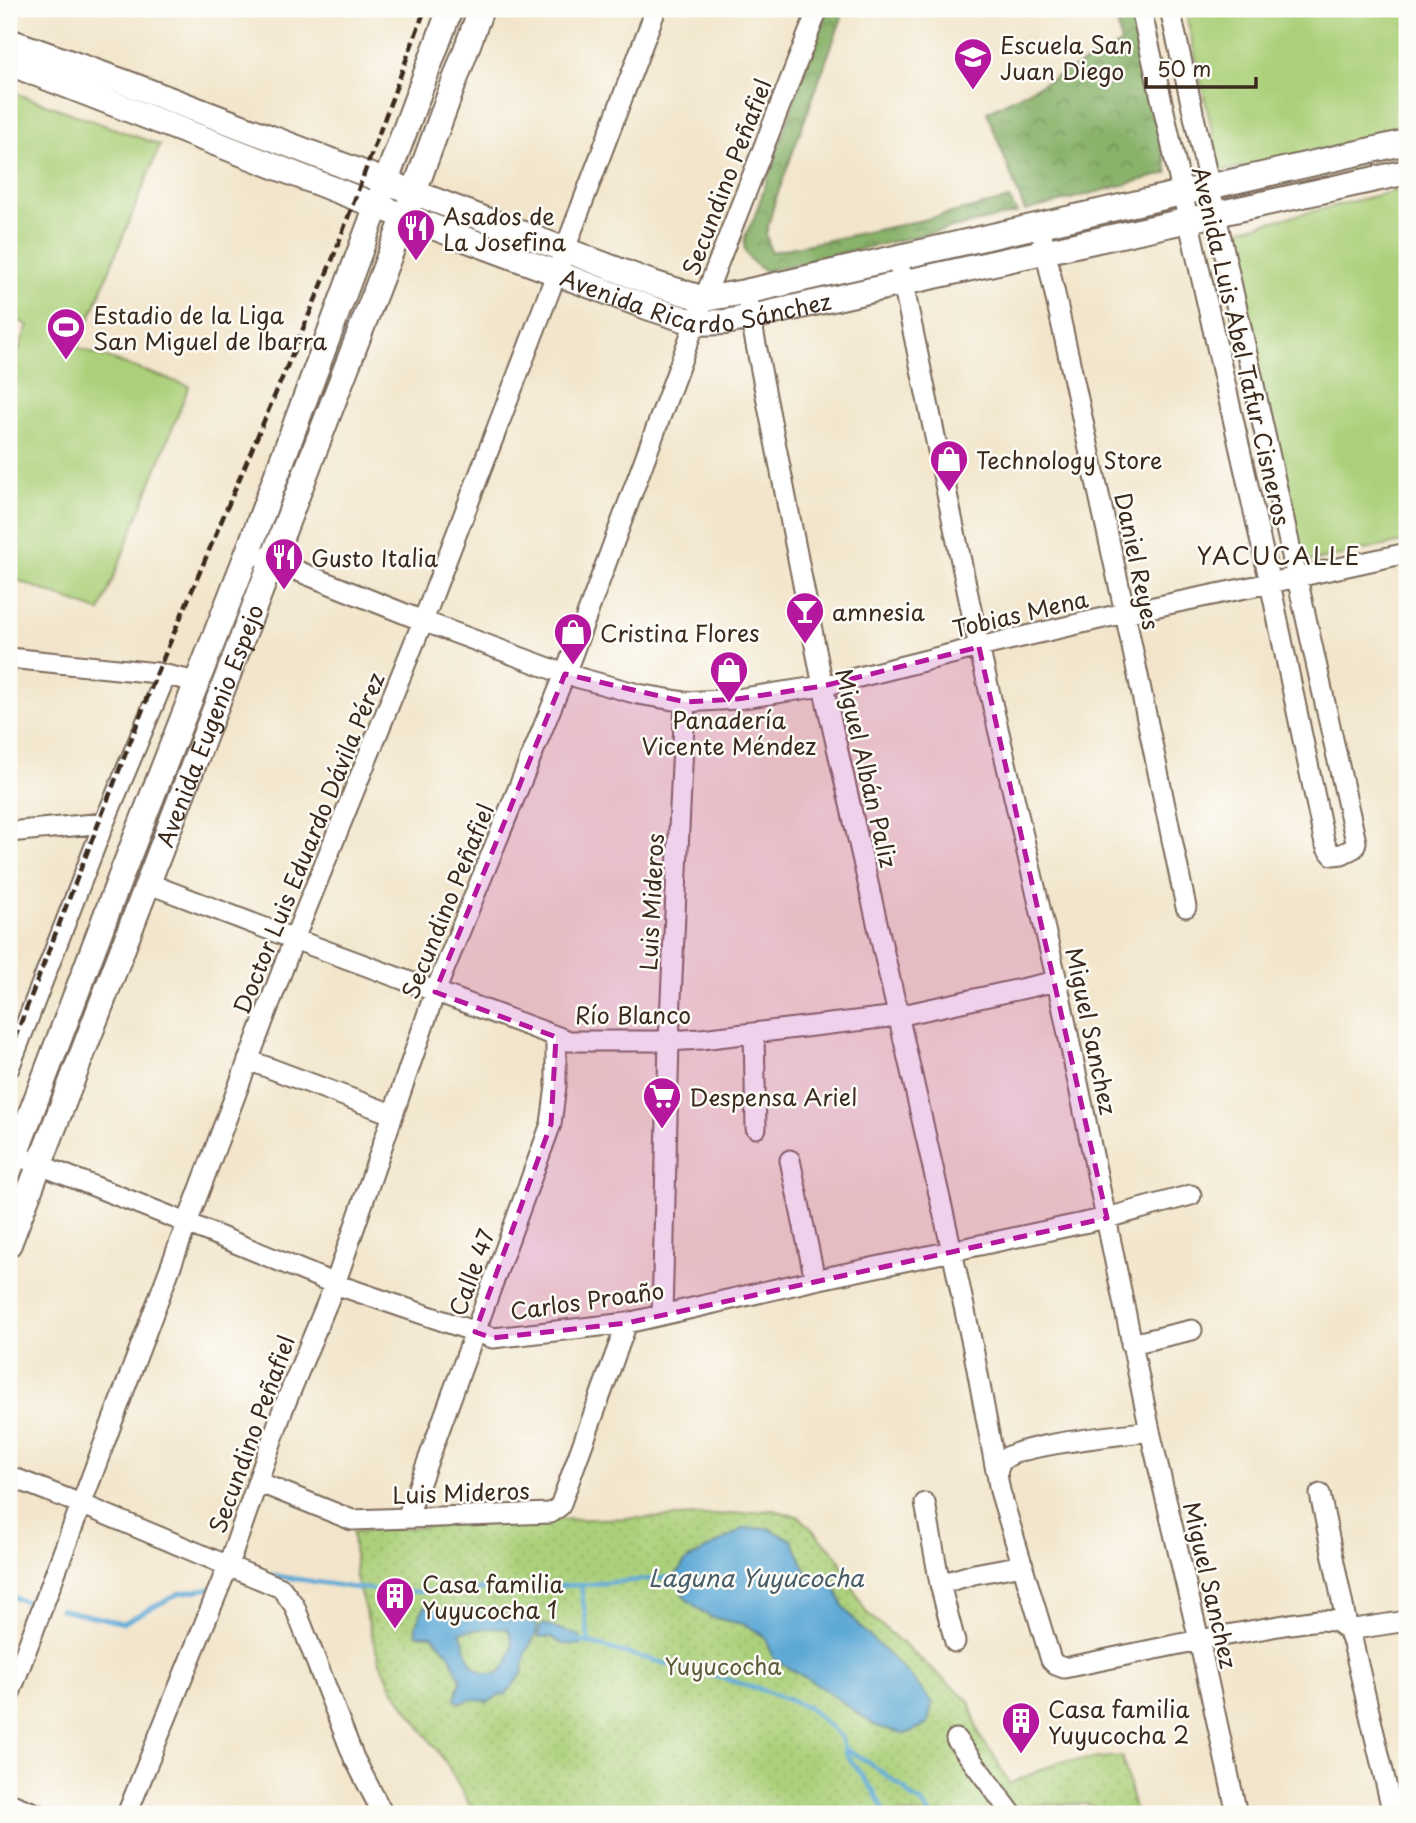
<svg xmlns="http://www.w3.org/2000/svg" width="1416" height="1823" font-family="'Playpen Sans',sans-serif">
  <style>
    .green { fill: #acd07a; stroke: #747d4c; stroke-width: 2 }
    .forest { fill: url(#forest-crowns); stroke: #626e44; stroke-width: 2 }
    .park { fill: url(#park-dots); stroke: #747d4c; stroke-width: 2 }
    .water { fill: #5da9d6; stroke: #4c6a7a; stroke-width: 2; fill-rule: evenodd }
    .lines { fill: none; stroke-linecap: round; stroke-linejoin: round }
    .stream { stroke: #5da9d6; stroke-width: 4.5 }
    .minor-casing { stroke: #7b6b5b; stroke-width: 23 }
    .major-casing { stroke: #7b6b5b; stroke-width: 28 }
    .minor { stroke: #fff; stroke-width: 19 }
    .major { stroke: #fff; stroke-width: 24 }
    .rail { stroke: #3b2a1e; stroke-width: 4.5; stroke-dasharray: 10 5; stroke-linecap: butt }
    .marked { fill: #b5179e; fill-opacity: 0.2; stroke: #b5179e; stroke-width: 5; stroke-dasharray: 14 9; stroke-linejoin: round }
    .labels { text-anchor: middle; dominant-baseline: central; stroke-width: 5; stroke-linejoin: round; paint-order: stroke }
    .poi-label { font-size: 23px; fill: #3b2a1e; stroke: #fdfcf7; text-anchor: start }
    .street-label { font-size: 23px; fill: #3b2a1e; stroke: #fdfcf7 }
    .park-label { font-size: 23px; fill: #5d5c3a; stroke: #fdfcf7 }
    .neighbourhood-label { font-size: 24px; letter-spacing: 2px; fill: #3b2a1e; stroke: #fdfcf7 }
    .water-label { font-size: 24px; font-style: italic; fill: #495d68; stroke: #fdfcf7 }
  </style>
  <defs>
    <pattern id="forest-crowns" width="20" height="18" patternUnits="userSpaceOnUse" patternTransform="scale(1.75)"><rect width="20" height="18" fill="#89b26a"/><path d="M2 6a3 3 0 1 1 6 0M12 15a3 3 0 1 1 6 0" fill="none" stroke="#719157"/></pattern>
    <pattern id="park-dots" width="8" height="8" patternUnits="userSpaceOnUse" patternTransform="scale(1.75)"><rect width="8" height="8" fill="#acd07a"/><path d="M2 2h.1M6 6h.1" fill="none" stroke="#95b369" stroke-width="1.8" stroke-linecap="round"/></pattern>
  </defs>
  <rect width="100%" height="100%" fill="#fdfcf7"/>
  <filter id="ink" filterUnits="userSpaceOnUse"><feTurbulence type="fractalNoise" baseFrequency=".0143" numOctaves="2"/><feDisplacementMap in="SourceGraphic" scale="14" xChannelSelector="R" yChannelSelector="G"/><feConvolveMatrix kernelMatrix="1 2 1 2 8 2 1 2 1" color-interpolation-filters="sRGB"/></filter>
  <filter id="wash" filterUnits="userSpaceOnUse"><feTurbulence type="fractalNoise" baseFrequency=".00686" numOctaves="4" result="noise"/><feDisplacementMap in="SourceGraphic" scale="28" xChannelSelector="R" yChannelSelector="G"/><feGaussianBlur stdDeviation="1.57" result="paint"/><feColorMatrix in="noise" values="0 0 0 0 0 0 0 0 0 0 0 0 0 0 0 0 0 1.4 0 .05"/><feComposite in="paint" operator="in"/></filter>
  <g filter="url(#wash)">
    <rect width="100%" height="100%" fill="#f2e5cb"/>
    <path class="green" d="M1185,9h222v122l-186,41z
      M9,91l151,54 -82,203 111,38 -89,226 -91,-35v-202l19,-50 -19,-9z
      M1407,188v353l-107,23 -71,-332z"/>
    <path class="forest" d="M826,9h19l-71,195 -8,30 5,18 139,-29 99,-24 8,14 -252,58c-12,-7 -24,-18 -20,-34 1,-5 5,-11 8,-16z
      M1115,9h14l39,164 -143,38 -38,-99 134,-68z"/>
    <path class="park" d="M773,1510l27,7 36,37 30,58 103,89 11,36 13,17 16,30 50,-22 63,-6 14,58 -55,-10 -49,1 -8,9h-549l-31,-54 -51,-71 -14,-29 -23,-82 -3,-46c62,-5 124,-9 186,-12 78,-2 156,-1 234,-10z"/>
    <path class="water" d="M745,1528h23l24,12 14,31 27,11 10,24 17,21 53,52 19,24 -4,21 -22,10 -30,-8 -52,-37 -50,-30 -8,-21 -19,-13 -37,-8 -25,-19 -11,-21 13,-17z
      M425,1606l26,6 13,-5 32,10 38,6 3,4 -1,7 -10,18 -4,22 -16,20 -7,1 -11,7 -15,-3 -13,4 -5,-3 6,-19 -11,-26 -18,-20 -15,-1c-4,-10 4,-19 8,-28zM488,1628l19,1c9,11 5,32 -6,42 -8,7 -24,1 -29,-7 -6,-10 -8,-22 -12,-32z
      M544,1624l36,12 1,9 -19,-1 -11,-7h-13l2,-10z"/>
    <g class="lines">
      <path class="stream" d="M272,1575l83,13 65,4 161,-7 93,-8
        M581,1585l8,58
        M9,1596l21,7
        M60,1609l63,14 57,-30 33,-5
        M581,1641l94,25 4,3 43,9 43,13 44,17 32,29 5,17 27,36 13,24
        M845,1749l22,12 38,28 7,9 9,4 9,12"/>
    </g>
  </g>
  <g filter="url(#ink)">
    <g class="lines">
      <g class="minor-casing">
        <path id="minor" d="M1141,9l129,574 54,257 3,8 6,7 9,-1 12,-6 2,-6 -186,-833
          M1040,226l85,387 61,294
          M900,269l79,378 78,334 93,450 49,209 38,174
          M748,304l75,382 129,565 22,102 22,118
          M260,556l163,65 142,53 73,20 47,8 52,-3 86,-13 156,-39 146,-34 145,-30 137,-30
          M9,658l148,15 40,9
          M9,832l95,-9
          M147,883l147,56 275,102h100l32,-2 197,-23 159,-35
          M754,1033l2,95
          M248,1060l144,54
          M9,1068l95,-245 62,-148
          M15,1155l172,68 148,61 158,54 134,-15 188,-43 292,-62 84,-23
          M790,1160l25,120
          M662,1315l7,-274 16,-339
          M1131,1344l61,-14
          M1150,1431c-26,4 -132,13 -147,29 -9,9 -5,19 -3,31l51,169 5,5 8,3 135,-28 91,-16 29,-4 16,1 13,9 5,13 40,171
          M9,1476l72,28 200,84 13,17 60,153 29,56
          M258,1482l94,38 199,-7 9,-7 67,-183
          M1320,1494l28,136 59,-9
          M925,1503l15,81 15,58
          M407,1518l144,-394 5,-38v-49
          M940,1584l34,-10 49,-9
          M9,1696l285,-757 129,-318 134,-349 8,-23 91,-240
          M956,1739l56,75
          M9,1803l28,11
          M127,1814l101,-248 55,-157 52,-125 100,-292 130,-318 139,-375 114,-290"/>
      </g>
      <g class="major-casing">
        <g id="major">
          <path d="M9,41l115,41 528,201 52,16 41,-7 662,-150"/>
          <path id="s1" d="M9,63l368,143 270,101 49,16 29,-1 27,-5c218,-50 437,-96 655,-145"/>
          <path d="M9,1171l113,-298 126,-321 202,-543"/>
          <path id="s2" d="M9,1244l405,-1052 67,-183"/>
        </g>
      </g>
      <use href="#minor" class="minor"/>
      <use href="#major" class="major"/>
      <path class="rail" d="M9,1053l148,-380 176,-415 92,-249"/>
    </g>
  </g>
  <path class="marked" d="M979,647l128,571 -480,105 -134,15 -18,-6 76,-208 5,-87 -121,-45 130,-318 120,28 52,-3 86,-13z"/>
  <defs>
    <g id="school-pin" transform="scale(2.0125)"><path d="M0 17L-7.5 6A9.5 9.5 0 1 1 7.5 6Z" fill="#b5179e" stroke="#fdfcf7"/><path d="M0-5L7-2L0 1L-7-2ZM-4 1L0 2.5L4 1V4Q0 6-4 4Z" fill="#fff"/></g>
    <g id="restaurant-pin" transform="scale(2.0125)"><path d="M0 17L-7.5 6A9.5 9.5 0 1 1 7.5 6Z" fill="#b5179e" stroke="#fdfcf7"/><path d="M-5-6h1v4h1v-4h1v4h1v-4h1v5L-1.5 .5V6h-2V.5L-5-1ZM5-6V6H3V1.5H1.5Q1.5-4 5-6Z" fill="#fff"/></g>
    <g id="stadium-pin" transform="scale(2.0125)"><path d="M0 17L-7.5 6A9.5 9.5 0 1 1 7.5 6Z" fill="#b5179e" stroke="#fdfcf7"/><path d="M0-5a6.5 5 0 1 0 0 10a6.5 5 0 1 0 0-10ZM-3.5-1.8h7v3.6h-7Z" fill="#fff"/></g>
    <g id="shop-pin" transform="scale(2.0125)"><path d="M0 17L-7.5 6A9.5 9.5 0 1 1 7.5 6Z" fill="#b5179e" stroke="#fdfcf7"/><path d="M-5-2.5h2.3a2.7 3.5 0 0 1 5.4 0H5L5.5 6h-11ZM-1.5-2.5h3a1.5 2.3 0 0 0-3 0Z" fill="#fff"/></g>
    <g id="bar-pin" transform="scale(2.0125)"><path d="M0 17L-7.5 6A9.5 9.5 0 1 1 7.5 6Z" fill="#b5179e" stroke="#fdfcf7"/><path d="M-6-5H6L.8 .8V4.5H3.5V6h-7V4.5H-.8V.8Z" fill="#fff"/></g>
    <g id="supermarket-pin" transform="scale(2.0125)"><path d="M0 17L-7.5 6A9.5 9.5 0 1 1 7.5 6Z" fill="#b5179e" stroke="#fdfcf7"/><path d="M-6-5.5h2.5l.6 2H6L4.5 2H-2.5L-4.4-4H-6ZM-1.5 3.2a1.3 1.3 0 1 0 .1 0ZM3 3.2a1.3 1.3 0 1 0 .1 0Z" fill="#fff"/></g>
    <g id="building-pin" transform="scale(2.0125)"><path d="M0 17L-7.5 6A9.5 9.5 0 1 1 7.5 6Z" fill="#b5179e" stroke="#fdfcf7"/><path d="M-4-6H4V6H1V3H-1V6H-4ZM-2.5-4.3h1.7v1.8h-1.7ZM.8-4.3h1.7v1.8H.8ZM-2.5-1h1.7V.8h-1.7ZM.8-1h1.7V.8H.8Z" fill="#fff"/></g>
  </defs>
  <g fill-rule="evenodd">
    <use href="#school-pin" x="973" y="57"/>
    <use href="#restaurant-pin" x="416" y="228"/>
    <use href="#stadium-pin" x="66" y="327"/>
    <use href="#shop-pin" x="949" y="459"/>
    <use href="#restaurant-pin" x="284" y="557"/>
    <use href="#bar-pin" x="805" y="611"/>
    <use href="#shop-pin" x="573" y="632"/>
    <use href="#shop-pin" x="729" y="670"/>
    <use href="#supermarket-pin" x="662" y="1096"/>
    <use href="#building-pin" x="395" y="1596"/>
    <use href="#building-pin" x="1021" y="1721"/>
  </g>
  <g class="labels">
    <g class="poi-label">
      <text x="1000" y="44">Escuela San<tspan x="1000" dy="26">Juan Diego</tspan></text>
      <text x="443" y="215">Asados de<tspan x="443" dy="26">La Josefina</tspan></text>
      <text x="93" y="314">Estadio de la Liga<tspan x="93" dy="26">San Miguel de Ibarra</tspan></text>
      <text x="976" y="459">Technology Store</text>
      <text x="311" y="557">Gusto Italia</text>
      <text x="832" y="611">amnesia</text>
      <text x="600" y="632">Cristina Flores</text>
      <text x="729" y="719" text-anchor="middle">Panadería<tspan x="729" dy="26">Vicente Méndez</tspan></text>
      <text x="689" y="1096">Despensa Ariel</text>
      <text x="422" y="1583">Casa familia<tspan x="422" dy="26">Yuyucocha 1</tspan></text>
      <text x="1048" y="1708">Casa familia<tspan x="1048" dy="26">Yuyucocha 2</tspan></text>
    </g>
    <g class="street-label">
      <text transform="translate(726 177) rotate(-69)">Secundino Peñafiel</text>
      <text stroke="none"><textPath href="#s1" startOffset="732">Avenida Ricardo Sánchez</textPath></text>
      <text transform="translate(1242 346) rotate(77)">Avenida Luis Abel Tafur Cisneros</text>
      <text transform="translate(1138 561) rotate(78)">Daniel Reyes</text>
      <text transform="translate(1020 613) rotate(-13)">Tobias Mena</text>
      <text stroke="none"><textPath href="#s2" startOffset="556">Avenida Eugenio Espejo</textPath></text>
      <text transform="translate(867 768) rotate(77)">Miguel Albán Paliz</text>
      <text transform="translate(308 843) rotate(-68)">Doctor Luis Eduardo Dávila Pérez</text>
      <text transform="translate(447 901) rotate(-68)">Secundino Peñafiel</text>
      <text transform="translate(651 902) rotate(-87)">Luis Mideros</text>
      <text x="633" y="1014">Río Blanco</text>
      <text transform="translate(1092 1031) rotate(78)">Miguel Sanchez</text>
      <text transform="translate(471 1272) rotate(-70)">Calle 47</text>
      <text transform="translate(587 1300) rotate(-8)">Carlos Proaño</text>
      <text transform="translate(251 1434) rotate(-70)">Secundino Peñafiel</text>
      <text transform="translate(461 1492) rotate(-2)">Luis Mideros</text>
      <text transform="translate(1211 1585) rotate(77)">Miguel Sanchez</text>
    </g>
    <g class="park-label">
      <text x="723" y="1665">Yuyucocha</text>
    </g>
    <g class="neighbourhood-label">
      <text x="1279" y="555">YACUCALLE</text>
    </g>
    <g class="water-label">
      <text x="756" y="1577">Laguna Yuyucocha</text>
    </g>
  </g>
  <rect width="1416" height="1823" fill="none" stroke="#fdfcf7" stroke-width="35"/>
  <path d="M1146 77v10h110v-10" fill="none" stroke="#3b2a1e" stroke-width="3.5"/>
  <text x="1157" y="77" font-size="21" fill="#3b2a1e" stroke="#fdfcf7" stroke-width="5" paint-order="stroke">50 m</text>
</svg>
